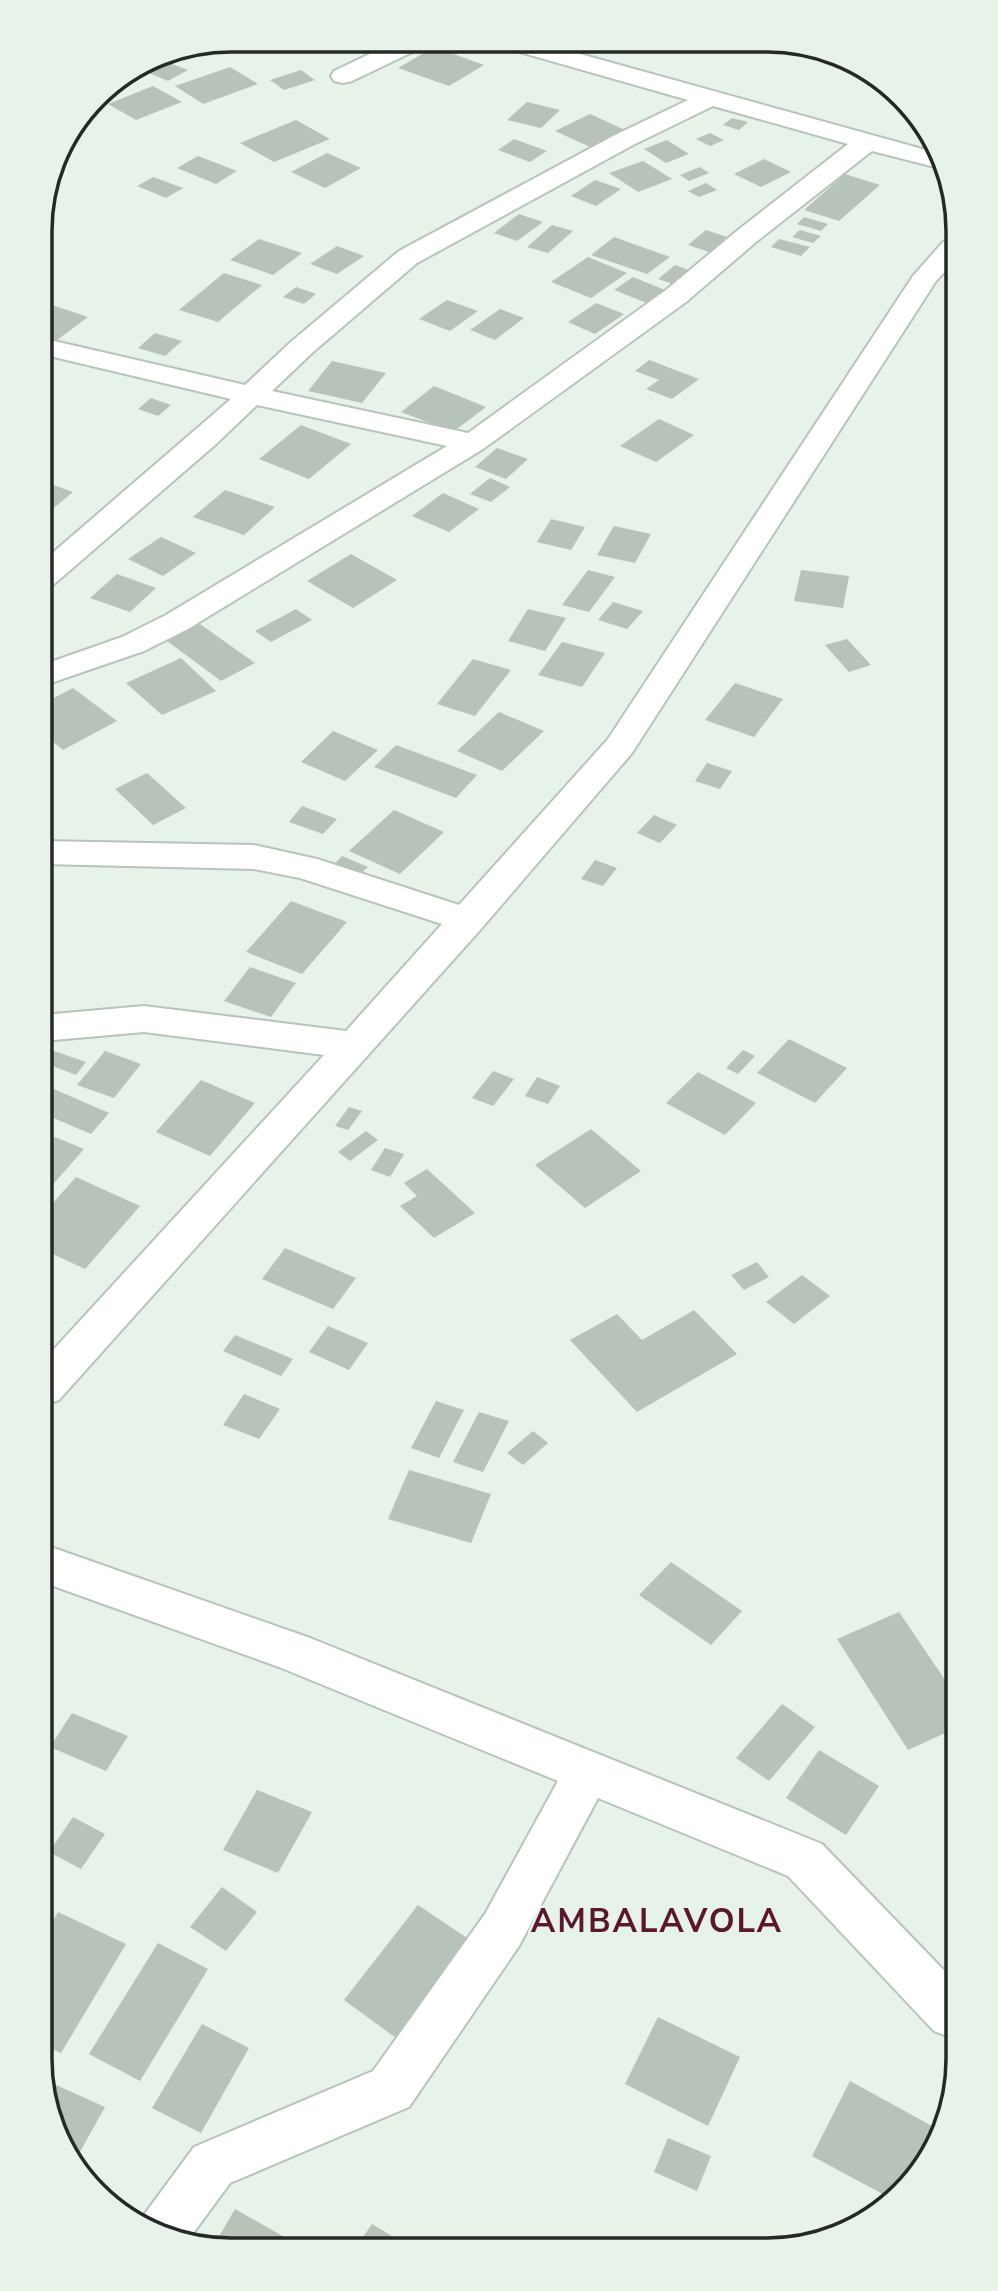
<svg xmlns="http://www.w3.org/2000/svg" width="998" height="2291" font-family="'Nunito Sans',sans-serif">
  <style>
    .building { fill: #b7c2b9 }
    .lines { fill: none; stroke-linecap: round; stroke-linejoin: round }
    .street-casing { stroke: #b8c4ba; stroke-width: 4 }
    .street { fill: #fff; fill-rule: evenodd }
    .labels { text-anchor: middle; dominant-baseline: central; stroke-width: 5; stroke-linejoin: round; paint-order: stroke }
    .near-district-label { font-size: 33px; font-weight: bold; letter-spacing: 2px; fill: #5b172c; stroke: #e7f2e9 }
    .rim { fill: none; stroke: #242925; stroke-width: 3.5 }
  </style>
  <rect width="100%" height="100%" fill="#e7f2e9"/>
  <path class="building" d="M332,41h44l-25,10z
    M434,47l50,18 -35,21 -51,-18z
    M154,57l34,13 -20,11 -31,-13z
    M230,67l28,17 -55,20 -28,-18z
    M301,70l14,10 -31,10 -14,-10z
    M153,86l29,16 -46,18 -28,-16z
    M527,102l33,8 -19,18 -34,-8z
    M590,114l35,16 -35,17 -35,-16z
    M732,118l16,4 -9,8 -16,-5z
    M296,120l34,19 -56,23 -34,-19z
    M710,133l14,7 -14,6 -14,-7z
    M514,139l33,12 -17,11 -32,-12z
    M667,140l22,14 -23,9 -22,-14z
    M327,153l34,15 -36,20 -34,-16z
    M198,156l39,15 -21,13 -39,-16z
    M764,159l27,13 -30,15 -27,-13z
    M643,161l29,18 -34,13 -29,-19z
    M700,167l9,6 -20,8 -9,-6z
    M845,174l35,11 -41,36 -35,-11z
    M153,177l30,11 -17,10 -29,-12z
    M595,180l26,9 -25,17 -25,-10z
    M706,183l11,7 -18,7 -11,-6z
    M519,214l24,8 -26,19 -23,-8z
    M804,217l24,7 -7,7 -24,-7z
    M552,225l21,6 -25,22 -21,-6z
    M706,230l21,7 -18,15 -21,-7z
    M800,230l21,6 -8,7 -21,-6z
    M614,237l56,20 -23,17 -56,-19z
    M259,239l43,14 -29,22 -43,-15z
    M779,239l31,8 -9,9 -30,-9z
    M337,246l27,10 -27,18 -27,-10z
    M588,257l39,16 -36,25 -40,-16z
    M675,265l16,6 -18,13 -15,-5z
    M224,273l38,12 -44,37 -39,-12z
    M633,277l32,13 -18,13 -33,-13z
    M296,287l20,7 -12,10 -21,-7z
    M447,300l31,11 -28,20 -31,-12z
    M596,303l28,11 -29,20 -27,-12z
    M52,305l36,12 -35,26 -12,-4v-26z
    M500,309l24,9 -29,22 -25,-10z
    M155,333l27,8 -17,15 -27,-8z
    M649,360l50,19 -27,20 -26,-10 13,-9 -24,-9z
    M332,361l54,12 -24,30 -54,-12z
    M434,386l52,21 -33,25 -52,-20z
    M151,398l20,7 -13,11 -20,-7z
    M659,419l35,16 -38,27 -36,-16z
    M301,425l50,19 -42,35 -50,-20z
    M497,448l31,11 -22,20 -31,-12z
    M490,478l20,9 -19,15 -21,-8z
    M42,481l31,11 -31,26z
    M225,490l50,17 -31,28 -51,-18z
    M443,493l36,16 -30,23 -37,-16z
    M551,519l34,8 -14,23 -34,-8z
    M614,526l37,8 -16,29 -38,-8z
    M161,537l35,16 -33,23 -35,-17z
    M351,554l46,26 -44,28 -46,-27z
    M588,570l27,7 -26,35 -27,-7z
    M801,570l48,6 -6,32 -49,-7z
    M117,574l39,14 -26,24 -40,-14z
    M613,602l30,9 -16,18 -29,-9z
    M296,609l16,11 -41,22 -16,-11z
    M528,609l38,9 -21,33 -37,-10z
    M200,624l55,39 -34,18 -54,-40z
    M847,639l24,26 -22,7 -24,-27z
    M562,642l43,11 -23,34 -44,-12z
    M181,658l35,33 -54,24 -36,-32z
    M473,659l38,11 -36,46 -38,-12z
    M735,683l48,16 -29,38 -49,-17z
    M73,688l44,33 -54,29 -21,-17v-29z
    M499,712l45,19 -42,40 -45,-20z
    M333,731l45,19 -33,31 -44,-19z
    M396,745l81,30 -21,23 -82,-31z
    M707,763l25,8 -12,18 -25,-8z
    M147,773l39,35 -33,17 -38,-36z
    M302,806l35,13 -14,15 -34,-12z
    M394,810l50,22 -44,42 -51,-23z
    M654,815l23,10 -17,18 -23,-10z
    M342,856l26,11 -14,13 -25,-11z
    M595,860l22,8 -14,18 -22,-7z
    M291,901l56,21 -45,52 -56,-22z
    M250,967l46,16 -25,34 -47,-16z
    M789,1039l58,29 -32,35 -58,-30z
    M743,1050l12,6 -17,18 -12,-6z
    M54,1051l32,11 -10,13 -31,-12z
    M105,1051l36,13 -27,34 -37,-13z
    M493,1071l21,8 -21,27 -21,-8z
    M698,1072l58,31 -31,32 -59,-32z
    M537,1077l23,9 -12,18 -23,-8z
    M201,1080l54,23 -45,53 -54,-24z
    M47,1086l62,27 -18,21 -47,-20 -1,-24z
    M349,1107l13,4 -14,19 -13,-4z
    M591,1129l50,42 -56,37 -50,-43z
    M366,1131l12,9 -28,21 -12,-9z
    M55,1137l29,12 -35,40 -5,-2v-37z
    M385,1148l19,6 -14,23 -19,-7z
    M427,1169l48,44 -41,25 -34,-32 17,-10 -13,-13z
    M76,1177l64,29 -55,63 -41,-19v-37z
    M285,1248l71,30 -23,31 -71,-30z
    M757,1262l12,15 -25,13 -13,-15z
    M802,1275l28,21 -36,28 -28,-22z
    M694,1310l43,44 -100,58 -67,-72 47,-26 25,26z
    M328,1326l40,17 -19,27 -40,-18z
    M235,1335l58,24 -12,17 -58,-25z
    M244,1394l36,15 -21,30 -36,-14z
    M436,1401l28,9 -25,48 -28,-10z
    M479,1412l30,9 -26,51 -30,-10z
    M533,1431l15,12 -25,22 -16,-12z
    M409,1470l82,24 -20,49 -83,-24z
    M671,1562l71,49 -31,34 -72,-50z
    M899,1612l57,84v32l-48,22 -71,-111z
    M782,1704l33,23 -46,54 -33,-23z
    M72,1713l56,23 -22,35 -56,-24z
    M819,1750l60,36 -33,49 -60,-37z
    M257,1790l55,22 -34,61 -55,-23z
    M73,1817l32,17 -24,35 -32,-17z
    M222,1887l35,25 -31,39 -36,-24z
    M418,1905l52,35 -74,98 -52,-38z
    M58,1912l68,32 -65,109 -15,-7v-114z
    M158,1943l50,26 -68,112 -51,-27z
    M658,2017l82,40 -32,69 -83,-42z
    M202,2024l47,24 -48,85 -49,-25z
    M850,2081l93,51 -32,53 -21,13 -78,-42z
    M56,2085l49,22 -29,52 -29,-50v-8z
    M668,2138l43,18 -14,35 -43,-19z
    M235,2209l67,38h-89z
    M372,2224l36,22h-51z"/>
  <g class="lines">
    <g class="street-casing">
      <path id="street" d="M397,41h32l-4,5 -73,35 -9,2 -9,-2 -3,-5 3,-5z
        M498,42h39l396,110 10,17 -71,-18 -116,91 -70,60 -203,147 -295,180 -44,22 -102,35v-21l80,-28 44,-22 281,-169 -190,-41 -42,40 -162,140 -11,2v-25l189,-163 -190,-45v-16l204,47 47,-44 107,-90 216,-116 73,-35 -186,-53zM713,106l135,38 -110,86 -72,60 -198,143 -196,-42 40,-38 105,-90 216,-118z
        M952,240v24l-16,17 -304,472 -151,176 -422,471 -15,5v-45l280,-305 -180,-23 -101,9v-26l101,-9 202,25 96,-107 -142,-46 -46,-9 -211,-5v-23l211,4 63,14 142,46 149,-166 305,-463 30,-34z
        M45,1545l265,93 512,206 135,140v52l-5,2 -18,-7 -146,-155 -190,-78 -79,148 -110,161 -179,76 -44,60 -45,-24 53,-72 179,-76 112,-157 73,-133 -279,-114 -234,-84z"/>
    </g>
    <use href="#street" class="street"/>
  </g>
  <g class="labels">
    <g class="near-district-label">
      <text x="657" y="1921">AMBALAVOLA</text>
    </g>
  </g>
  <path d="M0 0H998V2291H0ZM231 52H767A179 179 0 0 1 946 231V2059A179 179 0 0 1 767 2238H231A179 179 0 0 1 52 2059V231A179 179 0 0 1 231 52Z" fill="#e7f2e9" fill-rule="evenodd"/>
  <path class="rim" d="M231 52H767A179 179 0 0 1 946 231V2059A179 179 0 0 1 767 2238H231A179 179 0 0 1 52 2059V231A179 179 0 0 1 231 52Z"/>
</svg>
